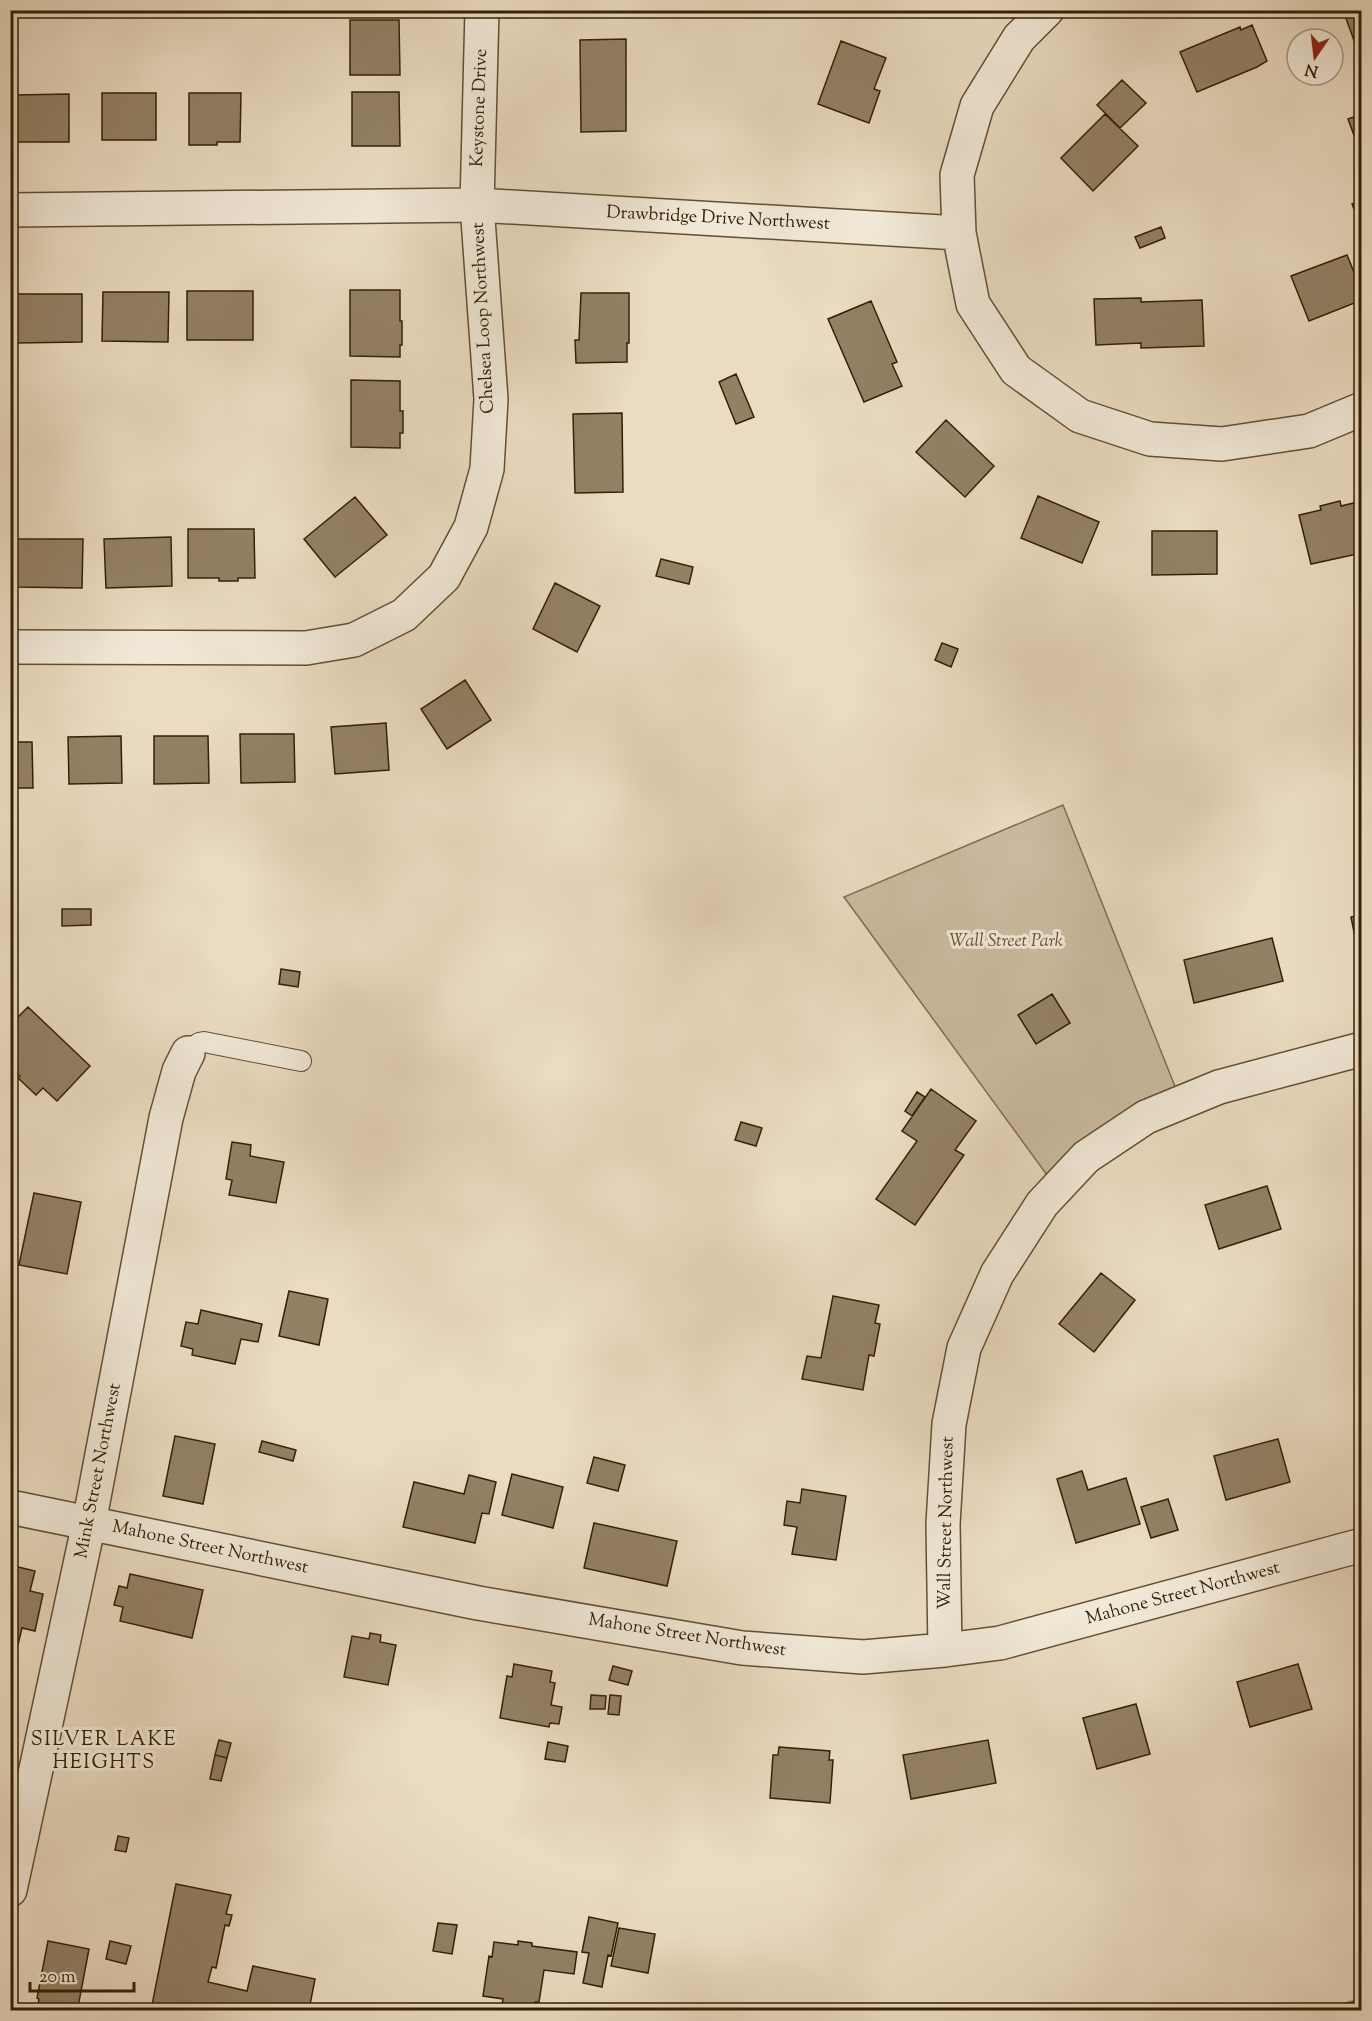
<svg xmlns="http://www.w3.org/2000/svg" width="1372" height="2021" font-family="'Sorts Mill Goudy',serif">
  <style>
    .green { fill: #cbbba1; stroke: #806e52; stroke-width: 1.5 }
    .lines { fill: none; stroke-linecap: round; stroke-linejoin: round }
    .stream { stroke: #7c6a4f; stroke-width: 10 }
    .building { fill: #938166; stroke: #342004; stroke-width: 1.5 }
    .lane-casing { stroke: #624f33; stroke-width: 22 }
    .street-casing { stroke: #624f33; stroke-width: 36 }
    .lane { stroke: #f1e8d7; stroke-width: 20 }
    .street { stroke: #f1e8d7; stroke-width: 33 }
    .labels { text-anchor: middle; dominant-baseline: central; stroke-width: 6; stroke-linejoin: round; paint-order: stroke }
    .street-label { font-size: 18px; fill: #342004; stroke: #f1e8d7 }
    .park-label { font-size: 18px; font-style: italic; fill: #614e33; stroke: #f1e8d7 }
    .neighbourhood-label { font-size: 20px; letter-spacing: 1.5px; fill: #342004; stroke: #f1e8d7 }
  </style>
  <rect width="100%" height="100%" fill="#eadbc1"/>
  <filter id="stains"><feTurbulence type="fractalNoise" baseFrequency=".00333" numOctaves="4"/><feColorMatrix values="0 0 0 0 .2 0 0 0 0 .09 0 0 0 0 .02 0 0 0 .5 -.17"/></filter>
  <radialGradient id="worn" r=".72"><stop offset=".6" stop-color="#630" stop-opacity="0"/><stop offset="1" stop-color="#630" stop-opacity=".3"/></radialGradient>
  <path class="green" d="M1063,805l113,284 -129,86 -203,-278z"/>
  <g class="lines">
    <path class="stream" d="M1334,2010l28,-7"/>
  </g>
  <path class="building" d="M1343,10h19v34l-6,2z
    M350,20h49l1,55h-50z
    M1252,25l15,36 -10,6 -60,25 -17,-40 60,-25 1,3z
    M626,39v92l-45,1 -1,-92z
    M841,41l45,17 -12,31 6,2 -11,32 -51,-19z
    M1122,80l24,23 -26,25 -23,-23z
    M352,92h47l1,54h-48z
    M102,93h54v47h-54z
    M189,93h52l-1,49h-23v3h-28z
    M69,94v48h-54v-47z
    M1105,114l33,32 -45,45 -32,-33z
    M1362,114v22l-7,2 -7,-19z
    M1362,201v17l-4,1 -6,-15z
    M1161,227l4,11 -25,10 -5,-11z
    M1347,255l15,37v8l-53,21 -18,-45z
    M350,290h50v31h2v24h-2v12l-50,-1z
    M187,291h66v49h-66z
    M103,292h66l-1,50 -66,-1z
    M581,293h48v50h-2v19l-51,1 -1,-23h4z
    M16,294h66v48l-66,1z
    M1141,298v4l61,-2 2,46 -63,2v-5l-45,2 -2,-46z
    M871,301l26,61 -5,2 10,22 -38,16 -36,-83z
    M736,374l18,43 -18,7 -17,-42z
    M351,380l49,1v30h3v22h-3v15l-49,-1z
    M622,413l1,79 -48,1 -2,-79z
    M946,420l48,46 -29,31 -49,-45z
    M1038,496l61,26 -17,41 -61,-25z
    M355,497l32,38 -52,42 -31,-38z
    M1340,501l1,5 21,-5v52l-51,11 -12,-49 22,-5 -1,-4z
    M188,529h66l1,49h-17v3h-19v-3h-31z
    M1152,531h65v43l-65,1z
    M171,537l1,49 -66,2 -2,-49z
    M16,539h67l-1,49 -66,-1z
    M661,559l32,8 -4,17 -33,-8z
    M555,583l45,23 -23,46 -44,-23z
    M942,643l16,6 -7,18 -16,-7z
    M465,680l26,40 -44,29 -26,-40z
    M386,723l3,47 -54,4 -4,-47z
    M240,734h54l1,48 -54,1z
    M121,736l1,47 -53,1 -1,-47z
    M154,736h54l1,47 -55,1z
    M10,742h22l1,46h-23z
    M62,909h29v16l-29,1z
    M1362,915v46l-2,1 -9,-45z
    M1272,938l11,43 -89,22 -10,-43z
    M281,969l19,3 -2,15 -19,-3z
    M1052,994l18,29 -34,21 -18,-29z
    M28,1007l62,59 -33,35 -14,-13 -7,7 -18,-17 2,-2 -7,-6 5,-6 -8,-7v-32z
    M931,1089l45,32 -21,29 9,5 -49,70 -39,-26 41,-58 -15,-10z
    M917,1092l8,5 -13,19 -7,-5z
    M741,1122l21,6 -6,18 -21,-6z
    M232,1142l19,3 -1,11 34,6 -8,41 -47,-8 3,-15 -6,-1z
    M1267,1186l14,43 -62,20 -14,-44z
    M34,1193l47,9 -14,72 -48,-9z
    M1101,1273l34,27 -41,52 -35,-28z
    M289,1291l39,8 -9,46 -40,-9z
    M833,1296l46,9 -4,18 5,1 -6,32 -5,-1 -6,35 -61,-11 5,-23 14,2z
    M201,1310l61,14 -4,18 -17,-3 -6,25 -43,-9 1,-6 -12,-3 5,-24 12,2z
    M175,1436l40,8 -12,60 -40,-8z
    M1278,1439l12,43 -64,18 -12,-44z
    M262,1441l34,9 -3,11 -34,-9z
    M594,1457l31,8 -7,26 -31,-8z
    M1082,1471l6,19 38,-12 14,46 -64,19 -19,-64z
    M512,1474l51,13 -10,41 -51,-13z
    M469,1475l27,7 -7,32 -7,-1 -7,30 -72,-16 11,-45 50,12z
    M802,1489l44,7 -10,64 -44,-6 5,-27 -13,-2 3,-24 13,2z
    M1168,1499l10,31 -27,8 -10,-31z
    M594,1523l83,18 -10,45 -83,-18z
    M10,1565l25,6 -5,20 13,3 -8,37 -13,-3 -12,50z
    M130,1574l73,16 -11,48 -72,-17 3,-14 -9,-2 5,-19 8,2z
    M370,1633l11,2 -1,7 16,3 -8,40 -44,-8 8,-41 17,3z
    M514,1664l38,7 -2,11 5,1 -4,22 11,2 -3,17 -9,-1 -1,4 -49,-9 7,-42 5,1z
    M1298,1664l14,45 -62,18 -13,-45z
    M613,1666l19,5 -4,14 -19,-5z
    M591,1695l15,1 -1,13h-15z
    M610,1695l11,1 -2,19 -11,-1z
    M1136,1704l14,50 -53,15 -14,-51z
    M219,1740l12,3 -4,15 -12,-3z
    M988,1740l8,43 -85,16 -8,-44z
    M548,1742l20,4 -3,16 -20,-3z
    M779,1747l51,4 -1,9h4l-3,43 -60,-5 3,-43h5z
    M215,1755l12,3 -6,23 -11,-2z
    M118,1836l11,2 -3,14 -11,-2z
    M176,1884l55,11 -5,19 6,1 -3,11 -4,-1 -9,43 -4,-1 -4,15 39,9 6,-25 62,13 -6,31h-158z
    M589,1917l29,6 -7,33 -3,-1 -6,32 -19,-4 6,-30 -7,-1z
    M438,1923l19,2 -5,29 -19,-3z
    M619,1928l36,6 -7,39 -37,-7z
    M48,1941l41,8 -11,58h-2l-1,3h-38l2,-11 -2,-1z
    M110,1941l21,5 -5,18 -20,-5z
    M518,1941l14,2v3l45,6 -3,22 -30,-4 -5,32h-4l-2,8h-32l2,-11 -20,-3 6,-40 3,1 2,-15 24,3z"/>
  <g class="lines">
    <g class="lane-casing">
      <path id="lane" d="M188,1053l11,-10 5,-1 97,19"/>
    </g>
    <g class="street-casing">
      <path id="street" d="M1047,10l-28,28 -42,68 -20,69 2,58 14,71 43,66 64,46 70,23 72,5 87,-13 53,-22
        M10,210l467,-5 482,28
        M10,647l296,1 48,-8 50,-25 40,-38 27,-50 16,-58 4,-70 -14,-194 5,-195
        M10,1507l468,96 264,45 121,9 82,-7 55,-7 362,-98
        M945,1650l-2,-126 6,-100 15,-76 33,-74 45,-70 44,-47 60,-40 73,-30 143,-38
        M10,1890l79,-367 77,-405 13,-47 9,-18"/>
    </g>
    <use href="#lane" class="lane"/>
    <use href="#street" class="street"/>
  </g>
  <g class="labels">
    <g class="street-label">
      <text transform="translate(480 108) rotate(-88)">Keystone Drive</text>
      <text transform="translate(718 219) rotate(3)">Drawbridge Drive Northwest</text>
      <text transform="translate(484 318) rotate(-93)">Chelsea Loop Northwest</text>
      <text transform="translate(99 1471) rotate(-79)">Mink Street Northwest</text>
      <text transform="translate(947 1523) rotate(-89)">Wall Street Northwest</text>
      <text transform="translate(210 1548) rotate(12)">Mahone Street Northwest</text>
      <text transform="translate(1183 1594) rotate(-15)">Mahone Street Northwest</text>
      <text transform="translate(687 1636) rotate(9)">Mahone Street Northwest</text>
    </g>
    <g class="park-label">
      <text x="1006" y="942">Wall Street Park</text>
    </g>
    <g class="neighbourhood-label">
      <text x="104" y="1740">SILVER LAKE<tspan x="104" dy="23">HEIGHTS</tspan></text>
    </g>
  </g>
  <rect width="1372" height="2021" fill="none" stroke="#eadbc1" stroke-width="36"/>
  <rect x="12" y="12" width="1348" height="1997" fill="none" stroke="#342004" stroke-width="3"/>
  <rect x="18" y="18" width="1336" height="1985" fill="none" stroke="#342004" stroke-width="1.5"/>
  <g transform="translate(1315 57) rotate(194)"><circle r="28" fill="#f1e8d7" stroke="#a59883" stroke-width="1.5"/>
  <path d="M0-4.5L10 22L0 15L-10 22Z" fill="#8f2418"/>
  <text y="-9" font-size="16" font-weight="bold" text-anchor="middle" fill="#342004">N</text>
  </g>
  <path d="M30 1982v9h104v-9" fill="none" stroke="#342004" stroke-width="3"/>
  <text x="39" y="1982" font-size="18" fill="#342004" stroke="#f1e8d7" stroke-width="4.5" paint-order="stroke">20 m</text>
  <rect width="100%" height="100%" filter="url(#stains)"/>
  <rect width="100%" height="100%" fill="url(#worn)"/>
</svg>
